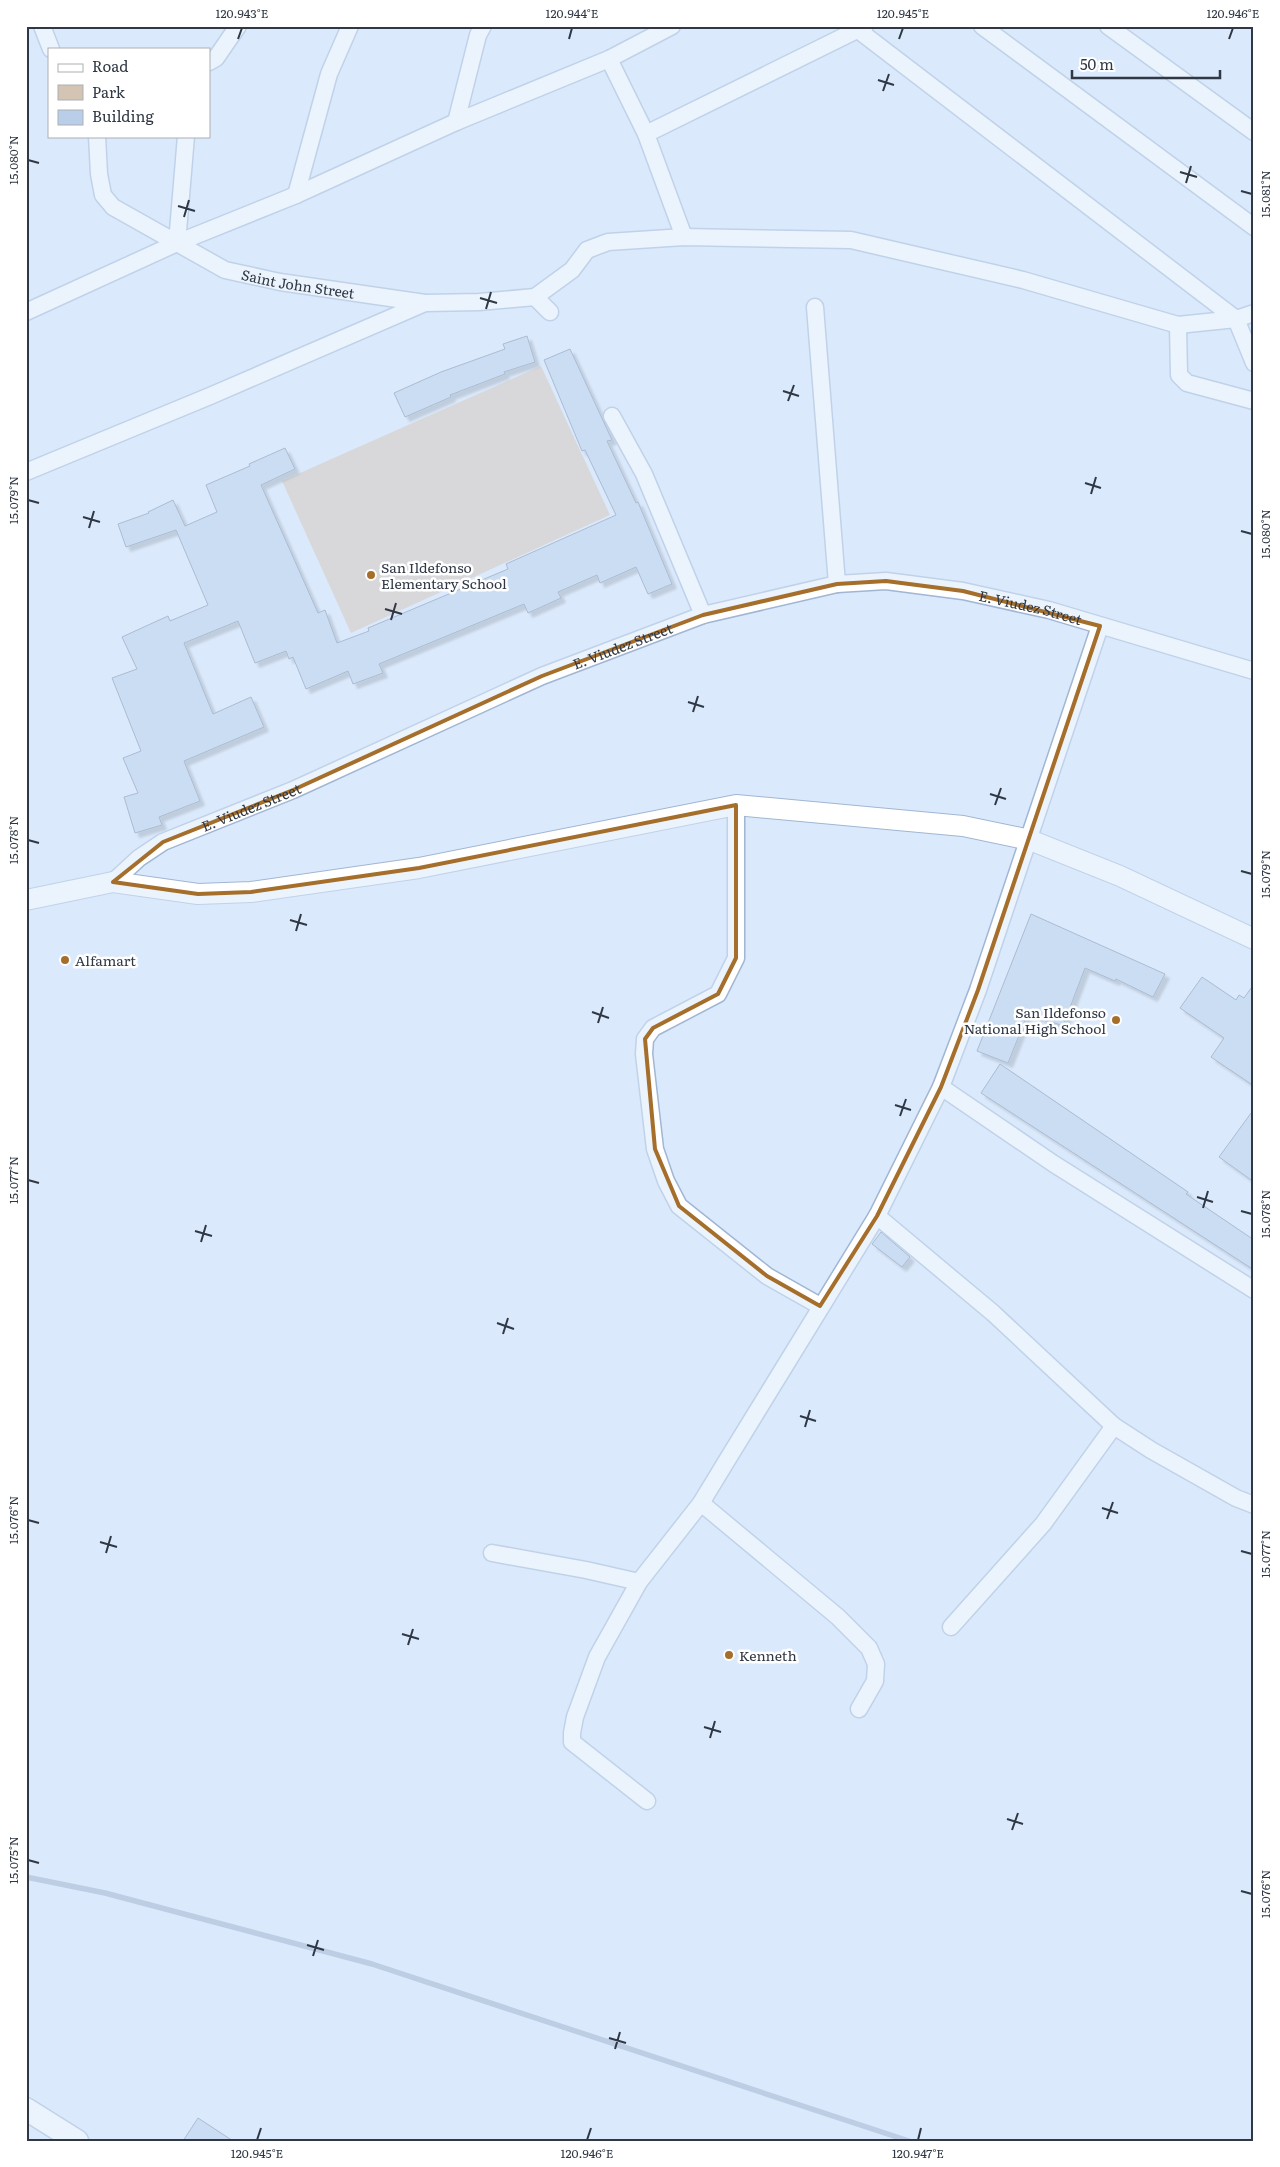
<svg xmlns="http://www.w3.org/2000/svg" width="1280" height="2167" font-family="Literata,serif">
  <style>
    .green { fill: #d4c4b3 }
    .lines { fill: none; stroke-linecap: round; stroke-linejoin: round }
    .stream { stroke: #98acc7; stroke-width: 5.5 }
    .building { fill: #b9cee9; stroke: #6f84a0; filter: url(#shadow) }
    .minor-casing { stroke: #a0b6d3; stroke-width: 19 }
    .tertiary-casing { stroke: #a0b6d3; stroke-width: 22 }
    .secondary-casing { stroke: #a0b6d3; stroke-width: 25 }
    .minor { stroke: #fff; stroke-width: 16 }
    .tertiary { stroke: #fff; stroke-width: 20 }
    .secondary { stroke: #fff; stroke-width: 22 }
    .marked { fill: none; stroke: #a56e2a; stroke-width: 4; stroke-linejoin: round }
    .ticks { fill: none; stroke: #2f3844; stroke-width: 2 }
    .poi-dot { fill: #a56e2a; stroke: #fff; stroke-width: 2 }
    .labels { text-anchor: middle; dominant-baseline: central; stroke-width: 5; stroke-linejoin: round; paint-order: stroke }
    .street-label { font-size: 14px; fill: #2f3844; stroke: #fff }
    .poi-label { font-size: 14px; fill: #2f3844; stroke: #fff; text-anchor: start }
    .neatline { fill: none; stroke: #2f3844; stroke-width: 2 }
    .ticks-label { font-size: 12px; text-anchor: middle; fill: #2f3844 }
  </style>
  <defs>
    <filter id="shadow"><feDropShadow dx="4.5" dy="4.5" stdDeviation="1" flood-color="#0004"/></filter>
  </defs>
  <rect width="100%" height="100%" fill="#dbe9fc"/>
  <path class="green" d="M541,366l69,149 -259,118 -69,-152z"/>
  <g class="lines">
    <path class="stream" d="M26,1877l79,16 267,71 537,177"/>
  </g>
  <path class="building" d="M527,336l8,26 -31,10 1,2 -55,21 1,2 -46,20 -11,-24 47,-21 64,-23 -2,-5z
    M570,349l42,91 -5,1 29,62 2,-1 34,82 -24,10 -12,-27 -36,16 -3,-8 -39,17 3,6 -33,15 -4,-9 -145,60 4,9 -30,11 -5,-13 -42,18 -13,-32 -4,2 -3,-8 -31,12 -17,-42 -54,22 29,71 38,-17 13,30 -80,34 16,40 -41,16 3,8 -27,8 -11,-36 14,-4 -15,-35 18,-7 -29,-73 25,-9 -15,-32 46,-21 2,5 38,-16 -32,-75 -50,17 -8,-23 31,-11 -1,-1 25,-12 12,26 32,-14 -11,-27 44,-19 -1,-2 36,-16 10,21 -34,16 57,128 7,-3 12,33 32,-12 -1,-3 140,-59 -2,-5 110,-49 -31,-65 -3,1 -38,-91z
    M1031,914l134,60 -12,23 -37,-18 -1,2 -30,-13 -22,58 -35,-13 -20,50 -31,-12z
    M1202,977l34,23 3,-5 5,3 10,-14v102l-43,-29 13,-19 -44,-30z
    M1000,1064l188,128 -2,2 68,46v30l-273,-177z
    M1254,1109v73l-35,-25z
    M881,1232l29,25 -8,10 -30,-23z
    M198,2118l35,23h-50z"/>
  <g class="lines">
    <g class="minor-casing">
      <g id="minor">
        <path d="M42,26l9,23"/>
        <path d="M982,26l272,201"/>
        <path d="M1108,26l146,106"/>
        <path d="M858,30l378,289 18,44"/>
        <path d="M609,59l37,75 38,103"/>
        <path d="M209,62l7,-4 22,-32"/>
        <path d="M456,122l22,-87 5,-9"/>
        <path d="M646,134l219,-108"/>
        <path id="s1" d="M97,136l2,38 4,21 10,12 112,63 55,12 145,21"/>
        <path d="M296,195l33,-121 21,-48"/>
        <path d="M177,243l9,-107"/>
        <path d="M535,297l15,15"/>
        <path d="M815,307l22,277"/>
        <path d="M26,312l151,-69 119,-48 160,-73 153,-63 63,-33"/>
        <path d="M1178,325l1,50 8,8 67,18"/>
        <path d="M612,416l32,58 59,141"/>
        <path d="M26,472l184,-76 215,-93 54,-1 56,-5 37,-27 15,-20 21,-8 76,-5 167,3 172,40 155,45 58,-6 18,-6"/>
        <path d="M736,805v153l-18,36 -65,34 -8,11 -1,15 11,95 11,32 13,25 88,70 53,30"/>
        <path id="s2" d="M113,882l26,-24 24,-16 130,-52 249,-114 161,-61 134,-31 49,-3 77,10 86,19 205,61"/>
        <path d="M941,1087l113,77 200,126"/>
        <path d="M877,1216l116,97 121,113 37,24 85,48 18,7"/>
        <path d="M701,1503l137,114 31,31 7,16 -1,17 -16,28"/>
        <path d="M492,1553l94,17 53,12"/>
        <path d="M951,1627l92,-103 71,-98"/>
        <path d="M647,1801l-75,-59v-9l3,-16 22,-60 42,-75 62,-79 28,-46 148,-241 64,-129 37,-97 122,-364"/>
      </g>
    </g>
    <g class="tertiary-casing">
      <path id="tertiary" d="M26,900l87,-18 85,12 53,-2 168,-24 317,-63 227,21 67,14 90,36 134,63"/>
    </g>
    <g class="secondary-casing">
      <path id="secondary" d="M26,2109l51,32"/>
    </g>
    <use href="#minor" class="minor"/>
    <use href="#tertiary" class="tertiary"/>
    <use href="#secondary" class="secondary"/>
  </g>
  <path d="M0 0H1280V2167H0ZM886,581l77,10 137,35 -122,364 -37,97 -64,129 -57,90 -53,-30 -88,-70 -24,-57 -10,-110 8,-11 65,-34 18,-36v-153l-317,63 -168,24 -53,2 -85,-12 50,-40 130,-52 249,-114 161,-61 134,-31z" fill="#dbe9fc" fill-opacity=".55" fill-rule="evenodd"/>
  <path class="marked" d="M886,581l77,10 137,35 -122,364 -37,97 -64,129 -57,90 -53,-30 -88,-70 -24,-57 -10,-110 8,-11 65,-34 18,-36v-153l-317,63 -168,24 -53,2 -85,-12 50,-40 130,-52 249,-114 161,-61 134,-31z"/>
  <path class="ticks" d="M238,39l4,-11M569,39l3,-11M899,39l4,-11M1229,39l4,-11M878,80l16,5M883,91l6,-17M28,160l11,3M1180,172l17,5M1186,183l5,-17M1241,191l11,3M178,206l17,5M184,217l5,-17M480,298l17,5M486,309l5,-17M783,391l16,5M788,401l6,-16M1085,483l16,5M1091,494l5,-17M28,500l11,3M83,517l17,5M89,528l5,-17M1241,531l11,3M385,609l17,5M391,620l5,-17M688,702l16,5M693,712l5,-16M990,794l16,5M995,805l6,-17M28,840l11,3M1241,871l11,3M290,920l17,5M296,931l5,-17M592,1012l17,6M598,1023l5,-16M895,1105l16,5M900,1116l6,-17M28,1180l11,3M1197,1197l16,5M1203,1208l5,-17M1241,1211l11,3M195,1231l17,5M201,1242l5,-17M497,1323l17,6M503,1334l5,-16M800,1416l16,5M805,1427l5,-17M1102,1508l16,5M1107,1519l6,-17M28,1520l11,3M100,1542l17,5M1241,1551l11,3M106,1553l5,-17M402,1634l17,5M408,1645l5,-16M704,1727l17,5M710,1738l5,-17M1007,1819l16,5M1012,1830l6,-17M28,1860l11,3M1241,1891l11,3M307,1945l17,5M313,1956l5,-16M609,2038l17,5M615,2049l5,-17M257,2140l4,-12M587,2140l4,-12M918,2140l3,-12"/>
  <g class="poi-dot">
    <circle cx="371" cy="575" r="5"/>
    <circle cx="65" cy="960" r="5"/>
    <circle cx="1116" cy="1020" r="5"/>
    <circle cx="729" cy="1655" r="5"/>
  </g>
  <g class="labels">
    <g class="street-label">
      <text stroke="none"><textPath href="#s1" startOffset="278">Saint John Street</textPath></text>
      <text stroke="none"><textPath href="#s2" startOffset="984">E. Viudez Street</textPath></text>
      <text stroke="none"><textPath href="#s2" startOffset="564">E. Viudez Street</textPath></text>
      <text stroke="none"><textPath href="#s2" startOffset="159">E. Viudez Street</textPath></text>
    </g>
    <g class="poi-label">
      <text x="381" y="567">San Ildefonso<tspan x="381" dy="16">Elementary School</tspan></text>
      <text x="75" y="960">Alfamart</text>
      <text x="1106" y="1012" text-anchor="end">San Ildefonso<tspan x="1106" dy="16">National High School</tspan></text>
      <text x="739" y="1655">Kenneth</text>
    </g>
  </g>
  <rect width="1280" height="2167" fill="none" stroke="#ffffff" stroke-width="55"/>
  <rect x="48" y="48" width="162" height="90" fill="#ffffff" stroke="#acafb4"/>
  <rect x="58" y="64" width="25" height="8" fill="#ffffff" stroke="#acafb4"/>
  <text x="92" y="72" font-size="15" fill="#2f3844">Road</text>
  <rect x="58" y="85" width="25" height="15" fill="#d4c4b3" stroke="#acafb4"/>
  <text x="92" y="98" font-size="15" fill="#2f3844">Park</text>
  <rect x="58" y="110" width="25" height="15" fill="#b9cee9" stroke="#acafb4"/>
  <text x="92" y="122" font-size="15" fill="#2f3844">Building</text>
  <path d="M1072 70v8h148v-8" fill="none" stroke="#2f3844" stroke-width="2.5"/>
  <text x="1080" y="70" font-size="15" fill="#2f3844" stroke="#ffffff" stroke-width="4" paint-order="stroke">50 m</text>
  <rect x="28" y="28" width="1224" height="2112" class="neatline"/>
  <g class="ticks-label">
    <text x="242" y="18">120.943°E</text>
    <text x="572" y="18">120.944°E</text>
    <text x="903" y="18">120.945°E</text>
    <text x="1233" y="18">120.946°E</text>
    <text transform="translate(14 160) rotate(-90)" y="4">15.080°N</text>
    <text transform="translate(1266 194) rotate(-90)" y="4">15.081°N</text>
    <text transform="translate(14 500) rotate(-90)" y="4">15.079°N</text>
    <text transform="translate(1266 534) rotate(-90)" y="4">15.080°N</text>
    <text transform="translate(14 840) rotate(-90)" y="4">15.078°N</text>
    <text transform="translate(1266 874) rotate(-90)" y="4">15.079°N</text>
    <text transform="translate(14 1180) rotate(-90)" y="4">15.077°N</text>
    <text transform="translate(1266 1214) rotate(-90)" y="4">15.078°N</text>
    <text transform="translate(14 1520) rotate(-90)" y="4">15.076°N</text>
    <text transform="translate(1266 1554) rotate(-90)" y="4">15.077°N</text>
    <text transform="translate(14 1860) rotate(-90)" y="4">15.075°N</text>
    <text transform="translate(1266 1894) rotate(-90)" y="4">15.076°N</text>
    <text x="257" y="2158">120.945°E</text>
    <text x="587" y="2158">120.946°E</text>
    <text x="918" y="2158">120.947°E</text>
  </g>
</svg>
